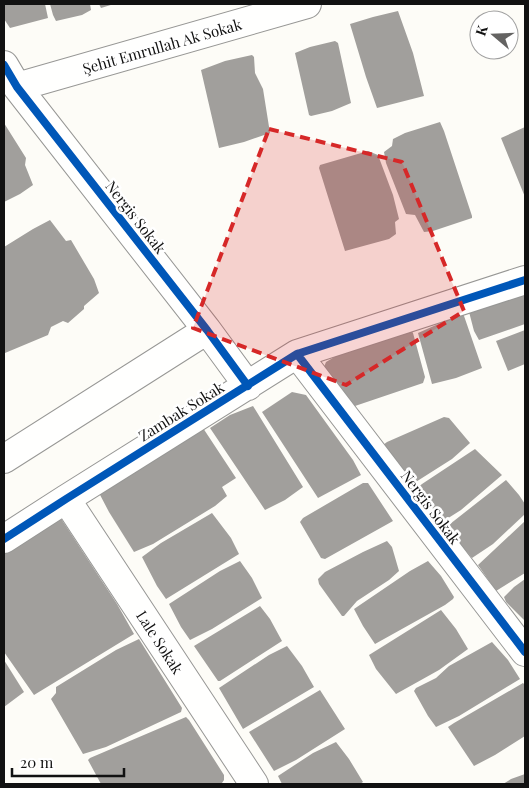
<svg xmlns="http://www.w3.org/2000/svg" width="529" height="788" font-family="'Playfair Display',serif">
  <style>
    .building { fill: #a19f9c }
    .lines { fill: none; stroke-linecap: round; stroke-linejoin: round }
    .minor-casing { stroke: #979795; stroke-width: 30 }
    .minor { stroke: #fffffe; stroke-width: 28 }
    .cycleway-casing { stroke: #fff; stroke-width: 11 }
    .cycleway { stroke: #0057b8; stroke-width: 8 }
    .marked { fill: #d62828; fill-opacity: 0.2; stroke: #d62828; stroke-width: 4; stroke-dasharray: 10 6; stroke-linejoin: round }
    .labels { text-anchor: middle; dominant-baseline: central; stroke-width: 5; stroke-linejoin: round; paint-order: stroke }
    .street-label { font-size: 15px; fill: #111; stroke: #fff }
  </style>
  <rect width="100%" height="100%" fill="#fdfcf7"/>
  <path class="building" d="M4,4h41l3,14 -38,10 -6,-9z
    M50,4h40l1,6 -9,5 -26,6 -3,-6z
    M99,4h15l-13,4z
    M398,11l15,42 11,43 -47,12 -11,-31 -16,-53 23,-7z
    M335,41l3,2 13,60 -19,8 -21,5 -2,-1 -14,-62 15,-6z
    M252,55l2,2 1,16 8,16 7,44 -26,9 -25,6 -18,-78 24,-9z
    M440,122l4,9 28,85v2l-39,13 -9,1 -9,-17 -9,-1 -20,-51 -2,-11 8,-6 1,-7 12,-6z
    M4,123l22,35 -1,7 8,20 -13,9 -16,8z
    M525,127v70l-24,-59z
    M368,151l10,4 15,40 6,24 -4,3 1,12 -7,5 -44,12 -26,-83 1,-3z
    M50,220l16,21 5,-1 23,39 5,14 -15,13v3l-16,14 -5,-2 -12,6 -3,8 -43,18 -1,-2v-104l29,-18z
    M525,287v37l-46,16 -5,-9 -6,-23z
    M463,313l19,55 -26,10 -24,6 -14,-51z
    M410,329l3,4 12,44 -2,6 -68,23 -31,-39 2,-5 22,-13z
    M525,330v34l-17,7 -12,-30z
    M292,392l14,3 47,65 8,15 -43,23 -56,-86z
    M253,406l50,81 -18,13 -20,10 -55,-82 20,-13z
    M444,417l5,1 21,25 -18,16 -41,26 -28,-40 4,-3z
    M203,428l33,50 -14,9 5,9 -12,10 -62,38 -19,8 -25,-40 -11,-21z
    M475,449l27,26 -41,35 -19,12 -26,-33 6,-5z
    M506,480l13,15 6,9v10l-32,30 -21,14 -19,-22 -5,-9 2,-3z
    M363,483h5l25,38 -68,38 -4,-1 -21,-36 3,-4z
    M212,513l19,25 8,16 -73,45 -9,-13 -15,-29 19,-14z
    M60,517l57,87 17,30 -100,61 -30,-43v-102z
    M525,521v52l-29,18 -18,-26z
    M387,541l5,6 7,24 -10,9 -32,21 -13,15h-2l-23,-32 -1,-5 7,-7 38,-20z
    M240,561l12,17 10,20 -50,31 -22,11 -9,-13 -12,-23 51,-33z
    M428,561l13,15 13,21 -1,2 -8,6 -70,39 -12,-18 -9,-17 56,-38z
    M525,579v42l-19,-19 -2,-5 10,-10z
    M260,606l10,13 12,22 -62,40h-2l-24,-35z
    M441,610l15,19 12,20 -29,21 -43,24 -20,-25 -7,-14z
    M139,639l43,69 -1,4 -75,35 -23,7 -32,-55 5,-6v-6l60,-37z
    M492,642l16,18 12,19 -61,37 -23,11 -8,-11 -14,-25 2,-3 20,-10 13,-12z
    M287,646l15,20 12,21 -71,42 -24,-41 50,-33z
    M4,660l20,32 -20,15z
    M523,683l2,2v51l-30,19 -21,11 -26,-39 6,-4z
    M320,690l25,39 -49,31 -22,11 -25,-39z
    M186,717l3,3 35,55v5l-2,3 -121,1 -13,-24 2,-2z
    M336,742l13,17 14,23 -3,2h-78l-4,-8 35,-23z
    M525,774v10h-22l8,-5z"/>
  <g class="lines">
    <g class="minor-casing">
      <path id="minor" d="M4,65l13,22 190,243 41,56
        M17,87l290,-83
        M297,354l228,298
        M4,459l203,-129
        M66,499l188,285
        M4,539l62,-40 231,-145 228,-74"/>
    </g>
    <use href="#minor" class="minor"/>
    <g class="cycleway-casing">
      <path id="cycleway" d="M4,65l13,22 190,243 41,56
        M297,354l228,298
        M4,539l62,-40 231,-145 228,-74"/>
    </g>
    <use href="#cycleway" class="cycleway"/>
  </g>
  <path class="marked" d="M269,129l133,33 62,149 -118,74 -153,-57z"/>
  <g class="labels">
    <g class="street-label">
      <text transform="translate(162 46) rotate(-16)">Şehit Emrullah Ak Sokak</text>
      <text transform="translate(136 217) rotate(52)">Nergis Sokak</text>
      <text transform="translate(181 411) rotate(-32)">Zambak Sokak</text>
      <text transform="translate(431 507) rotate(53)">Nergis Sokak</text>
      <text transform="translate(160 642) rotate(57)">Lale Sokak</text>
    </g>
  </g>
  <rect width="529" height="788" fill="none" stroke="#111111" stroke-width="10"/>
  <g transform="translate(494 35) rotate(289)"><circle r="24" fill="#ffffff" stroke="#a0a0a0"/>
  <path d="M0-4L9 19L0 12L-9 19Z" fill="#646362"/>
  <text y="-8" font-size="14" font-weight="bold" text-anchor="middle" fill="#111111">K</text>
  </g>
  <path d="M12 768v8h112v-8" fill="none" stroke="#111111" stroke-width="2.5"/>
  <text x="20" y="768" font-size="15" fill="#111111" stroke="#ffffff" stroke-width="4" paint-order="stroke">20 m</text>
</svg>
